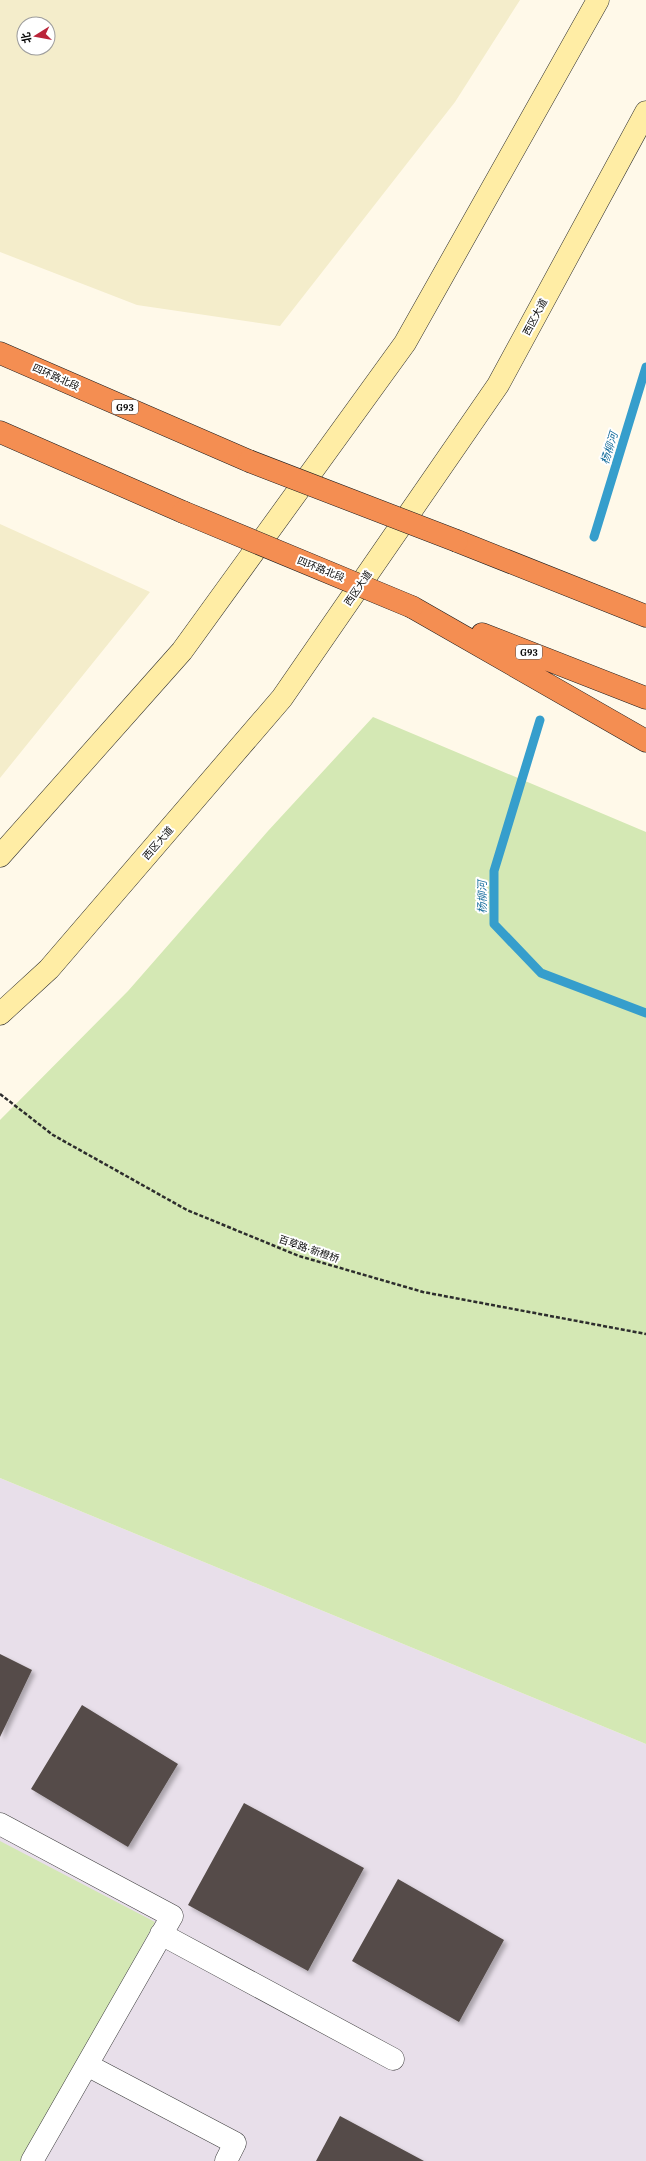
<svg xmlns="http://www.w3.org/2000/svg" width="646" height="2161" font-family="'IBM Plex Serif','Noto Sans SC',serif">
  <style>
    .industrial { fill: #e8dfea }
    .farmland { fill: #f4edcb; fill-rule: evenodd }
    .green { fill: #d4e8b4 }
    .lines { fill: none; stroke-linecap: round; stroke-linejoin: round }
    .stream { stroke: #369ecc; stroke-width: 9 }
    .building { fill: #544b48; filter: url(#shadow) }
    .street-casing { stroke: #3e3e3e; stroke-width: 23 }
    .secondary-casing { stroke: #2d2d2d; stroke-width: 23 }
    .highway-casing { stroke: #1c1c1c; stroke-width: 23 }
    .path { stroke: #2d2d2d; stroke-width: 2.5; stroke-dasharray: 4 2; stroke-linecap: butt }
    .street { stroke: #fff; stroke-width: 22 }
    .secondary { stroke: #ffeda5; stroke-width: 22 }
    .highway { stroke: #f48e52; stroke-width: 22 }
    .highway-bridge-casing { stroke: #1c1c1c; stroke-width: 23; stroke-linecap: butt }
    .highway-bridge { stroke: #f48e52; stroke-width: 22 }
    .labels { text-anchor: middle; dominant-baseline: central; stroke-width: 4; stroke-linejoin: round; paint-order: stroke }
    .shield { fill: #fff; stroke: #545454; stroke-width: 1 }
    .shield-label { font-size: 9px; font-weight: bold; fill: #0b0b0b }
    .street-label { font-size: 10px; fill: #0b0b0b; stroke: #fff }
    .water-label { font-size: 11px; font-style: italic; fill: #166d9c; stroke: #fff }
  </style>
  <defs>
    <filter id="shadow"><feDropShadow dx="3.5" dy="3.5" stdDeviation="2" flood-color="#0004"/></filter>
  </defs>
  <rect width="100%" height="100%" fill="#fff9e9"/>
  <path class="industrial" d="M0,1478l646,266v417h-646z"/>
  <path class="farmland" d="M0,0h520l-65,102 -175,224 -143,-21 -137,-53zM24,24h24v24h-24z
    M0,524l150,68 -150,186z"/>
  <path class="green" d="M373,717l273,115v912l-646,-266v-358l128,-129 140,-160z
    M0,1841l155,81 -133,239h-22z"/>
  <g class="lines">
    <path class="stream" d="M594,537l52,-170
      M540,720l-46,151v53l47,49 105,40"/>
  </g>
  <path class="building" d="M0,1654l32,16 -32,67z
    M82,1705l96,59 -50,83 -97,-58z
    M244,1803l120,65 -56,103 -120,-66z
    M398,1879l106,61 -45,82 -107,-61z
    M340,2116l84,45h-108z"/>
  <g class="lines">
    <g class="street-casing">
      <path id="street" d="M0,1824l172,92 -140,245
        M161,1934l232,125
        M87,2065l148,78 -9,18"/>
    </g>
    <g class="secondary-casing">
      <path id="secondary" d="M0,856l182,-205 223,-308 193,-343
        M0,1014l49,-45 233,-271 216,-313 148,-273"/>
    </g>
    <g class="highway-casing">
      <path id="highway" d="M0,353l249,108
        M0,432l183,80
        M457,541l189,75
        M412,607l234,134
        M482,634l164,64"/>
    </g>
    <path class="path" d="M0,1094l53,41 134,75 112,46 124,36 223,42"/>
    <use href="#street" class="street"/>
    <use href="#secondary" class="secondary"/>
    <use href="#highway" class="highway"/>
    <g class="highway-bridge-casing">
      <path id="highway-bridge" d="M249,461l208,80
        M183,512l229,95"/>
    </g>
    <use href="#highway-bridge" class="highway-bridge"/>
  </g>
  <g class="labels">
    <g class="shield">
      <rect x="112" y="400" width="26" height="14" rx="3"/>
      <rect x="516" y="645" width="26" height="14" rx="3"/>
    </g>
    <g class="shield-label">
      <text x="125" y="407">G93</text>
      <text x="529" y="652">G93</text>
    </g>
    <g class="street-label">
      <text transform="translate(535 317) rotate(-62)">西区大道</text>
      <text transform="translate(56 377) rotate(24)">四环路北段</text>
      <text transform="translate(321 569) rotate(22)">四环路北段</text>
      <text transform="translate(358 588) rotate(-55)">西区大道</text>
      <text transform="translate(158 843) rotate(-49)">西区大道</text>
      <text transform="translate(309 1249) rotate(19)">百草路·新橙桥</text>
    </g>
    <g class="water-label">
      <text transform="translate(609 448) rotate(-73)">杨柳河</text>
      <text transform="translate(482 897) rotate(-90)">杨柳河</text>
    </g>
  </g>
  <g transform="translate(36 36) rotate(259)"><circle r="19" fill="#ffffff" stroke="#9d9d9d"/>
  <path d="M0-3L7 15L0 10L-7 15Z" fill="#ba2439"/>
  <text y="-6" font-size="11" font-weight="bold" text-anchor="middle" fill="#0b0b0b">北</text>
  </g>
</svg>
